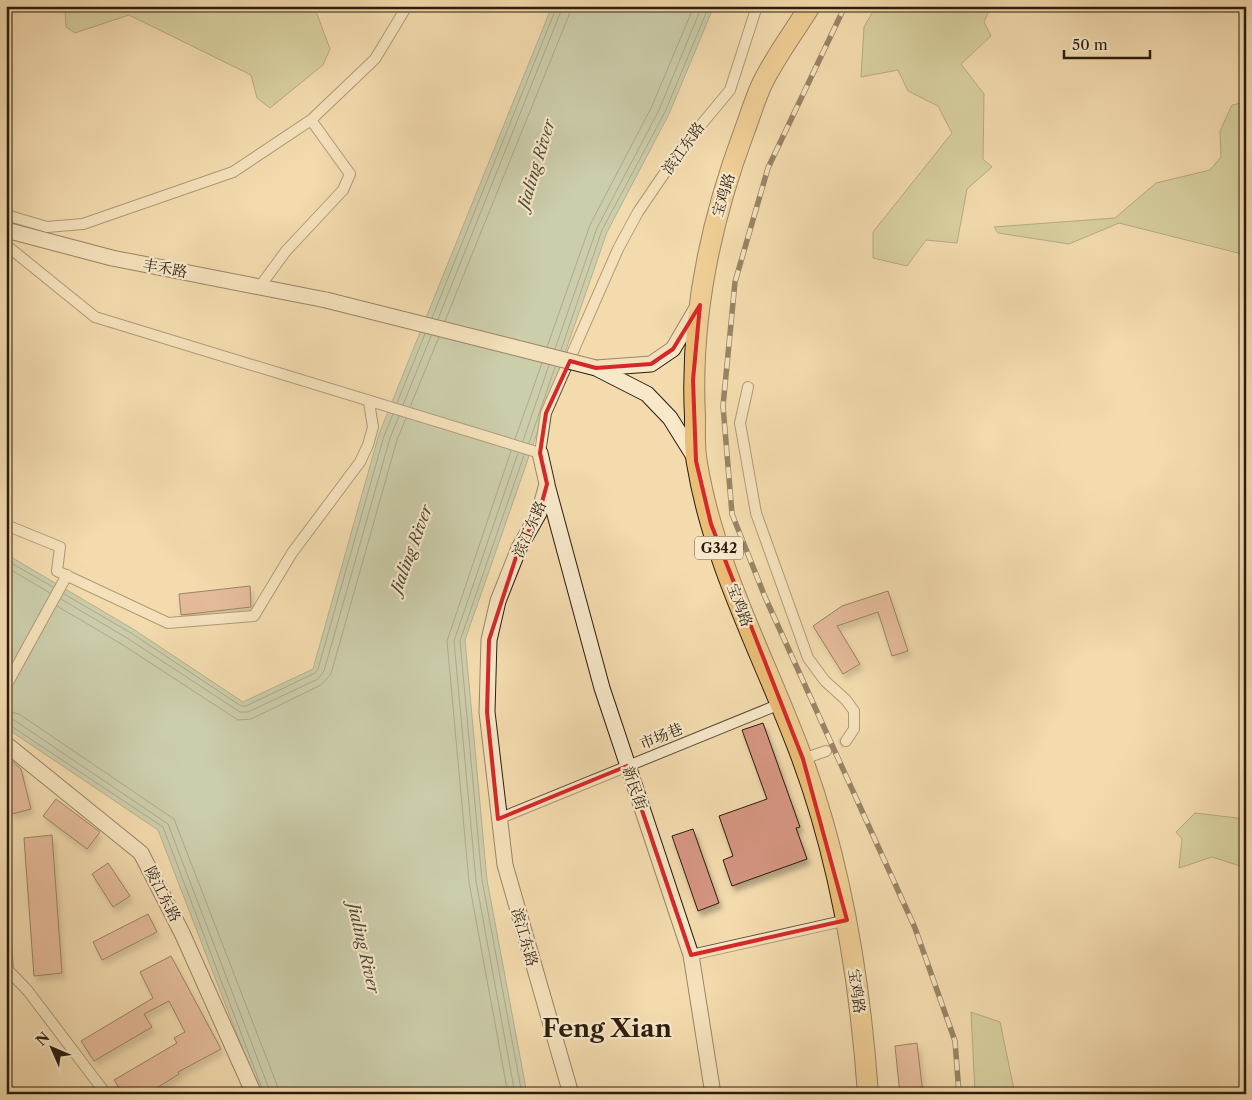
<svg xmlns="http://www.w3.org/2000/svg" width="1252" height="1100" font-family="'Libre Caslon Text','Noto Serif SC',serif">
  <style>
    .green { fill: #b8c18c; stroke: #726e4c }
    .water { fill: #9dbca6; stroke: #707c69 }
    .lines { fill: none; stroke-linecap: round; stroke-linejoin: round }
    .shore { stroke: #646c5a; stroke-width: 1 }
    .building { fill: #d59581; stroke: #2c1c0d; filter: url(#shadow) }
    .street-tunnel { stroke: #cbb58e; stroke-width: 10; stroke-dasharray: 10 5; stroke-linecap: butt }
    .street-casing { stroke: #5e4c35; stroke-width: 12 }
    .secondary-casing { stroke: #2c1c0d; stroke-width: 17 }
    .highway-casing { stroke: #2c1c0d; stroke-width: 22 }
    .street { stroke: #f7e8ca; stroke-width: 10 }
    .secondary { stroke: #f7e8ca; stroke-width: 15 }
    .highway { stroke: #eabe77; stroke-width: 20 }
    .rail-casing { stroke: #2c1c0d; stroke-width: 5.5 }
    .rail { stroke: #f7e8ca; stroke-width: 4; stroke-dasharray: 11; stroke-linecap: butt }
    .secondary-bridge-casing { stroke: #2c1c0d; stroke-width: 17; stroke-linecap: butt }
    .secondary-bridge { stroke: #f7e8ca; stroke-width: 15 }
    .marked { fill: none; stroke: #d62828; stroke-width: 4; stroke-linejoin: round }
    .labels { text-anchor: middle; dominant-baseline: central; stroke-width: 4.5; stroke-linejoin: round; paint-order: stroke }
    .shield { fill: #f7e8ca; stroke: #695946; stroke-width: 1 }
    .shield-label { font-size: 14px; font-weight: bold; fill: #2c1c0d }
    .street-label { font-size: 15px; fill: #2c1c0d; stroke: #f7e8ca }
    .water-label { font-size: 16px; font-style: italic; fill: #4e4c3b; stroke: #f7e8ca }
    .town-label { font-size: 25px; font-weight: bold; fill: #2c1c0d; stroke: #f7e8ca }
  </style>
  <defs>
    <filter id="shadow"><feDropShadow dx="3" dy="5.5" stdDeviation="2.5" flood-color="#0004"/></filter>
  </defs>
  <rect width="100%" height="100%" fill="#f3dbae"/>
  <filter id="stains"><feTurbulence type="fractalNoise" baseFrequency=".004" numOctaves="4"/><feColorMatrix values="0 0 0 0 .2 0 0 0 0 .09 0 0 0 0 .02 0 0 0 .5 -.17"/></filter>
  <radialGradient id="worn" r=".72"><stop offset=".6" stop-color="#630" stop-opacity="0"/><stop offset="1" stop-color="#630" stop-opacity=".3"/></radialGradient>
  <path class="green" d="M23,6h291l16,43 -7,16 -53,43 -13,-10 -6,-23 -122,-60 -54,18 -9,-6 -1,-17z
    M876,6h115l-7,16 7,14 -30,28 23,30 -1,65 9,8 -25,22 -10,54 -31,-3 -19,26 -34,-8v-26l79,-99 -14,-27 -30,-15 -10,-21 -37,7 3,-50z
    M1246,102v153l-127,-32 -50,21 -71,-11 -4,-6 121,-9 41,-35 54,-13 11,-13 -1,-26 12,-26z
    M1195,813l51,6v49l-34,-11 -33,11 3,-29 -6,-7z
    M971,1012l29,10 15,72h-40z"/>
  <path class="water" d="M552,6h162l-45,108 -62,118 -142,408 22,240 40,214h-267l-102,-264 -152,-102v-174l127,75 110,73 70,-33 66,-235z"/>
  <g class="lines">
    <path class="shore" d="M432,318l125,-312
      M438,319l125,-313
      M445,321l124,-306 2,-9
      M547,347l43,-122 62,-119 42,-100
      M555,349l42,-121 62,-118 43,-104
      M561,350l41,-120 63,-118 44,-106
      M397,403l28,-69
      M403,405l28,-69
      M410,407l29,-70
      M515,439l27,-76
      M523,441l26,-76
      M529,443l26,-76
      M6,560l47,27
      M6,567l44,26
      M64,594l67,39 110,73h5l69,-33 3,-4 66,-233 9,-22
      M61,599l66,39 113,74h8l70,-33 6,-8 66,-233 9,-22
      M57,606l66,39 115,75 13,-1 70,-34 10,-11 66,-234 9,-22
      M6,711l13,3 155,105 103,266 1,9
      M6,718l8,2 154,104 103,270
      M6,725l5,1 152,101 101,267
      M508,1094l-39,-212 -22,-241 64,-190
      M515,1094l-39,-213 -22,-240 64,-188
      M522,1094l-40,-214 -22,-239 64,-186"/>
  </g>
  <path class="building" d="M250,586l1,21 -70,8 -2,-21z
    M888,591l20,60 -16,5 -14,-44 -41,14 23,38 -17,10 -30,-48 29,-20z
    M763,723l37,104 -4,1 11,31 -75,27 -9,-26 10,-4 -14,-40 48,-17 -25,-69z
    M11,760l10,9 10,40 -19,5 -6,-26v-26z
    M56,799l44,33 -13,17 -44,-33z
    M693,829l26,74 -21,8 -26,-75z
    M52,835l10,138 -28,3 -10,-138z
    M108,863l22,33 -17,11 -21,-33z
    M148,914l9,18 -55,28 -9,-18z
    M171,956l50,93 -43,23 1,2 -32,20h-24l-9,-14 63,-37 -3,-5 11,-6 -16,-31 -25,13 8,13 -58,34 -13,-20 72,-43 -13,-26z
    M917,1043l6,51h-23l-5,-48z"/>
  <g class="lines">
    <path class="street-tunnel" d="M826,751l20,-10"/>
    <g class="street-casing">
      <path id="street" d="M6,215l41,12 36,-3 150,-52 78,-52 64,-61 32,-53
        M6,245l89,72 445,136 6,-40 72,-164 20,-37 43,-63 49,-59 27,-84
        M261,285l25,-34 57,-61 7,-16 -39,-54
        M748,387l-8,36 16,90 52,145 17,23 21,19 8,11v18l-8,12
        M6,525l54,22 -3,24 111,52 86,-7 38,-63 68,-91 8,-17 5,-18 -4,-25
        M6,686l61,-111
        M803,759l23,-8
        M498,819l282,-115
        M6,841v91
        M6,942l2,28
        M691,955l156,-35
        M6,968l22,23 78,103"/>
    </g>
    <g class="secondary-casing">
      <path id="secondary" d="M6,230l106,28 214,42
        M540,453l7,31 -8,29 -20,35 -21,53 -9,39 -2,72 18,153 66,229
        M695,458l-25,-40 -23,-24 -51,-26 55,-4 22,-15 24,-41
        M547,485l55,203 89,267 22,139
        M6,744l135,109 41,80 72,161"/>
    </g>
    <g class="highway-casing">
      <path id="highway" d="M810,6c-16,26 -35,51 -48,78 -7,15 -12,32 -18,48 -34,91 -54,188 -49,285 0,15 -1,31 2,46 17,104 69,197 105,295 40,108 58,222 66,336"/>
    </g>
    <use href="#street" class="street"/>
    <use href="#secondary" class="secondary"/>
    <use href="#highway" class="highway"/>
    <g class="rail-casing">
      <path id="rail" d="M845,6l-77,162 -33,114 -12,124 9,108 33,83 150,331 40,113 4,53"/>
    </g>
    <use href="#rail" class="rail"/>
    <g class="secondary-bridge-casing">
      <path id="secondary-bridge" d="M326,300l270,68"/>
    </g>
    <use href="#secondary-bridge" class="secondary-bridge"/>
  </g>
  <path d="M0 0H1252V1100H0ZM700,305l-7,75 3,81 15,63 92,235 44,161 -156,35 -64,-189 -129,53 -11,-107 2,-72 30,-92 20,-35 8,-29 -7,-31 6,-40 24,-52 26,7 55,-4 22,-15z" fill="#f3dbae" fill-opacity=".55" fill-rule="evenodd"/>
  <path class="marked" d="M700,305l-7,75 3,81 15,63 92,235 44,161 -156,35 -64,-189 -129,53 -11,-107 2,-72 30,-92 20,-35 8,-29 -7,-31 6,-40 24,-52 26,7 55,-4 22,-15z"/>
  <g class="labels">
    <rect class="shield" x="695" y="536.5" width="48" height="23" rx="4"/>
    <g class="shield-label">
      <text x="719" y="548">G342</text>
    </g>
    <g class="street-label">
      <text transform="translate(683 148) rotate(-54)">滨江东路</text>
      <text transform="translate(723 195) rotate(-73)">宝鸡路</text>
      <text transform="translate(165 268) rotate(10)">丰禾路</text>
      <text transform="translate(529 529) rotate(-66)">滨江东路</text>
      <text transform="translate(740 605) rotate(69)">宝鸡路</text>
      <text transform="translate(661 736) rotate(-22)">市场巷</text>
      <text transform="translate(635 788) rotate(71)">新民街</text>
      <text transform="translate(163 894) rotate(63)">陵江东路</text>
      <text transform="translate(525 937) rotate(74)">滨江东路</text>
      <text transform="translate(857 991) rotate(82)">宝鸡路</text>
    </g>
    <g class="water-label">
      <text transform="translate(536 164) rotate(-73)">Jialing River</text>
      <text transform="translate(411 549) rotate(-70)">Jialing River</text>
      <text transform="translate(364 948) rotate(77)">Jialing River</text>
    </g>
    <g class="town-label">
      <text x="607" y="1028">Feng Xian</text>
    </g>
  </g>
  <rect width="1252" height="1100" fill="none" stroke="#f3dbae" stroke-width="25"/>
  <rect x="8" y="8" width="1237" height="1085" fill="none" stroke="#2c1c0d" stroke-width="2.5"/>
  <rect x="12" y="12" width="1227" height="1075" fill="none" stroke="#2c1c0d"/>
  <g transform="translate(52 1048) rotate(315)" stroke="#f7e8ca" stroke-width="4" paint-order="stroke">
  <path d="M0-4L9 19L0 12L-9 19Z" fill="#2c1c0d"/>
  <text y="-8" font-size="14" font-weight="bold" text-anchor="middle" fill="#2c1c0d">N</text>
  </g>
  <path d="M1064 50v8h86v-8" fill="none" stroke="#2c1c0d" stroke-width="2.5"/>
  <text x="1072" y="50" font-size="15" fill="#2c1c0d" stroke="#f7e8ca" stroke-width="4" paint-order="stroke">50 m</text>
  <rect width="100%" height="100%" filter="url(#stains)"/>
  <rect width="100%" height="100%" fill="url(#worn)"/>
</svg>
